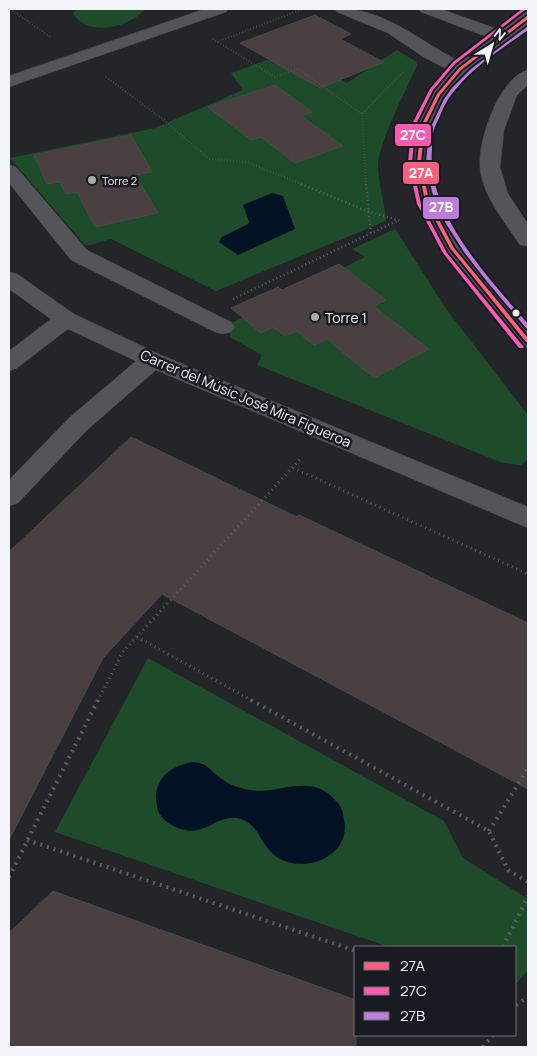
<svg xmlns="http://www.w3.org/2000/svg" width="537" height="1056" font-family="Manrope,sans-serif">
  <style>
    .green { fill: #1e4c2a }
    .water { fill: #031124 }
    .building { fill: #4a4042; stroke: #4b494b }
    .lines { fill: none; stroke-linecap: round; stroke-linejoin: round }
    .minor-casing { stroke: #3e4043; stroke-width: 1 }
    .path-far3 { stroke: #5e5f61; stroke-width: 2; stroke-dasharray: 0.5 2.5; stroke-linecap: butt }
    .path-far2 { stroke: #5e5f61; stroke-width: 2.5; stroke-dasharray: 1 3; stroke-linecap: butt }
    .path-far1 { stroke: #5e5f61; stroke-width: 3; stroke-dasharray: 1 4; stroke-linecap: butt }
    .path { stroke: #5e5f61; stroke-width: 4; stroke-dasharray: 2 5; stroke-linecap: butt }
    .minor { fill: #545559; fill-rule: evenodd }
    .bus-1-casing { stroke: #181b21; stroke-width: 4 }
    .bus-2-casing { stroke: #181b21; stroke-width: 4 }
    .bus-3-casing { stroke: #181b21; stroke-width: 4 }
    .bus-1 { fill: #f8607d; fill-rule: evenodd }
    .bus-2 { fill: #f75aaf; fill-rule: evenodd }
    .bus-3 { fill: #bd7bd9; fill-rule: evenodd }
    .poi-dot { fill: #aaacb0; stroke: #181b21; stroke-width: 2 }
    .bus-dot { fill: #f2f4f9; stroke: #181b21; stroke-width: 2 }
    .labels { text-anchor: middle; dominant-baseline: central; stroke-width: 5; stroke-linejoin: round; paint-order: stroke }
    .far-poi-label { font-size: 11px; fill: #f2f4f9; stroke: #181b21; text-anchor: start }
    .poi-label { font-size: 14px; fill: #f2f4f9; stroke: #181b21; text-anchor: start }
    .street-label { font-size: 14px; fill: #f2f4f9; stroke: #181b21 }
    .line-badge { stroke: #181b21; stroke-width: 2 }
    .badge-label { font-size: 14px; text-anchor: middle; font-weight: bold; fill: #fff }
  </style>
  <rect width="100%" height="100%" fill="#232529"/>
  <path class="green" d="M77,9h68c-15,19 -57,28 -72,5z
    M397,50l21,13c-10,24 -41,81 -40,105 1,18 7,35 8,53l-170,70 -105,-52 -25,7 -76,-88 145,-30 88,-38 -12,-17 42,-15 36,5 38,20z
    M395,229l52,81 81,105v44l-7,6 -18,-2 -246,-98 5,-10 -32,-18 3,-15 132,-65 -13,-8z
    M148,658l296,163 19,37 65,41v71l-12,14v-37h-127l-334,-115z"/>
  <path class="water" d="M272,193l11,3 12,33 -57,26 -19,-13 3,-5 26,-13 1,-2 -6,-17z
    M193,762c16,2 14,6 25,14 8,7 17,11 27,13 33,9 64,-20 92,13 5,5 6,11 7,17 9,44 -56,61 -78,27 -8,-11 -11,-22 -25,-27 -17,-5 -27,7 -43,11 -12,3 -30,-4 -37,-14 -4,-4 -4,-12 -5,-18 0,-8 2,-14 7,-21 8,-9 18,-13 30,-15z"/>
  <path class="building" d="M315,15l36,19 -11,5 44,23 -64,26 -80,-45z
    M275,85l37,27 -11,4 42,30 -48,17 -34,-26 -10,3 -43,-33z
    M131,135l21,37 -17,3 23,38 -63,14 -18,-35 -11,2 -6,-12 -13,2 -13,-29z
    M339,264l47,36 -13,6 56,43 -55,29 -47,-39 -13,6 -17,-14 -12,5 -12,-9 -12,6 -30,-25 47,-21 4,3z
    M131,437l166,80 2,-2 229,108v166l-366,-195 -59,64 -94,182v-288z
    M53,891l303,109v47h-347v-114z"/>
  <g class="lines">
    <g class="minor-casing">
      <path id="minor" d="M205,9h23l-2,3 -217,75v-11z
        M335,9c47,-3 84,32 124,52l31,-23 -69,-26 -2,-3h22l59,21 22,-17 6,-1v13l-62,48 -20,24 -14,29 -3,36 8,39 25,45 66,80v22l-8,-2c-46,-56 -118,-124 -109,-203 1,-6 1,-13 3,-18 8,-21 21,-38 35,-55l-24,-12 -37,-25 -51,-21z
        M528,70v15l-11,10 -13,35 -4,37 8,27 20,30v22l-8,-1c-15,-23 -38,-50 -40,-78 -2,-27 19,-90 48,-97z
        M9,165l7,2 71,83 144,72 4,5 -4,5 -8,2 -8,-2 -144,-72 -62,-77z
        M9,272l8,2 57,40 87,41 367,152v21l-372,-158 -69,60 -69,73 -9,3v-26l60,-62 67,-57 -68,-32 -51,39 -8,3v-20l42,-32 -42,-30z"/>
    </g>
    <path class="path-far3" d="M10,9l42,29
      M213,39l62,38 23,-8 64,45
      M217,42l86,-33
      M106,77l58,43 45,39 38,3 57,23
      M366,185l-4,-71 42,-43"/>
    <path class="path-far2" d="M301,184l66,27 34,10
      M366,184l5,51
      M233,299l164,-78"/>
    <path class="path-far1" d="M293,468l235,106
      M137,637l116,64
      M98,701l24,-48 180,-196"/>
    <path class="path" d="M251,700l238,131 19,39 20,12
      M489,831l39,-63
      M27,840l329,111
      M9,877l89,-177
      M503,947l25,-51
      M516,1005l12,-8
      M483,1047l10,-12"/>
    <use href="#minor" class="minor"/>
    <g class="bus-1-casing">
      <path id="bus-1" d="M527,16h1v3l-67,51 -21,25 -15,31 -4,36 8,39 25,47 74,90v5l-2,-1 -76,-94 -25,-47 -8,-39 4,-36 16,-32 22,-26z"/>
    </g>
    <g class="bus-2-casing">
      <path id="bus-2" d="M522,9l3,1 -70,54 -22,26 -17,34 -4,38 9,42 26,49 76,93 1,1 -1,1h-4l-76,-95 -26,-49 -9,-42 4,-38 18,-35 23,-27z"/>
    </g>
    <g class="bus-3-casing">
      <path id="bus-3" d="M527,27h1v3c-25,18 -53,35 -73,60 -7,8 -11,16 -15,26 -2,5 -5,9 -6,14 -2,6 -2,13 -2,19 -6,64 57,129 96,175v5l-2,-1 -41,-49 -21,-27 -19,-30 -13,-30 -6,-30 3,-31 15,-32 8,-11 19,-19z"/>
    </g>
    <use href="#bus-1" class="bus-1"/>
    <use href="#bus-2" class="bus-2"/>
    <use href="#bus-3" class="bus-3"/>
  </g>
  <g class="poi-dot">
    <circle cx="92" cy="180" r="5"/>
    <circle cx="315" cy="317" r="5"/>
  </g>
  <circle class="bus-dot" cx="516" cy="313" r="4.5"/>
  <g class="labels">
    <g class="far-poi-label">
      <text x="102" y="180">Torre 2</text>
    </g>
    <g class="poi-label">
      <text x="325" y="317">Torre 1</text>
    </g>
    <g class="street-label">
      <text transform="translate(246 398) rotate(23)">Carrer del Músic José Mira Figueroa</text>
    </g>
  </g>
  <g class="line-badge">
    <rect x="394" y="123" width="38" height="24" rx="5" fill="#f75aaf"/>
    <rect x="402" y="161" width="38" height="24" rx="5" fill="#f8607d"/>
    <rect x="422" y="196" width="38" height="24" rx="5" fill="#bd7bd9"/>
  </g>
  <g class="badge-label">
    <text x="413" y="140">27C</text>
    <text x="421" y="178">27A</text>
    <text x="441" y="212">27B</text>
  </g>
  <rect width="537" height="1056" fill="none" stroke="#f2f4f9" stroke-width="20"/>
  <rect x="354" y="946" width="162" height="90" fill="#181b21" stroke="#6f7277"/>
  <rect x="364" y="962" width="25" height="8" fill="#f8607d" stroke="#6f7277"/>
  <text x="400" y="971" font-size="15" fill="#f2f4f9">27A</text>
  <rect x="364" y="987" width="25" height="8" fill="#f75aaf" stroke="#6f7277"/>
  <text x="400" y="996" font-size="15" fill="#f2f4f9">27C</text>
  <rect x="364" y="1012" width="25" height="8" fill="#bd7bd9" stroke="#6f7277"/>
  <text x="400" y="1021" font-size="15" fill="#f2f4f9">27B</text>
  <g transform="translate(492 45) rotate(37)" stroke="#181b21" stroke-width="4" paint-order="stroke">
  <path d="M0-4L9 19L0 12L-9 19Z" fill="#f2f4f9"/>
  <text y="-8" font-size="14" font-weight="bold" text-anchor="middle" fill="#f2f4f9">N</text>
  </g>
</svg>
